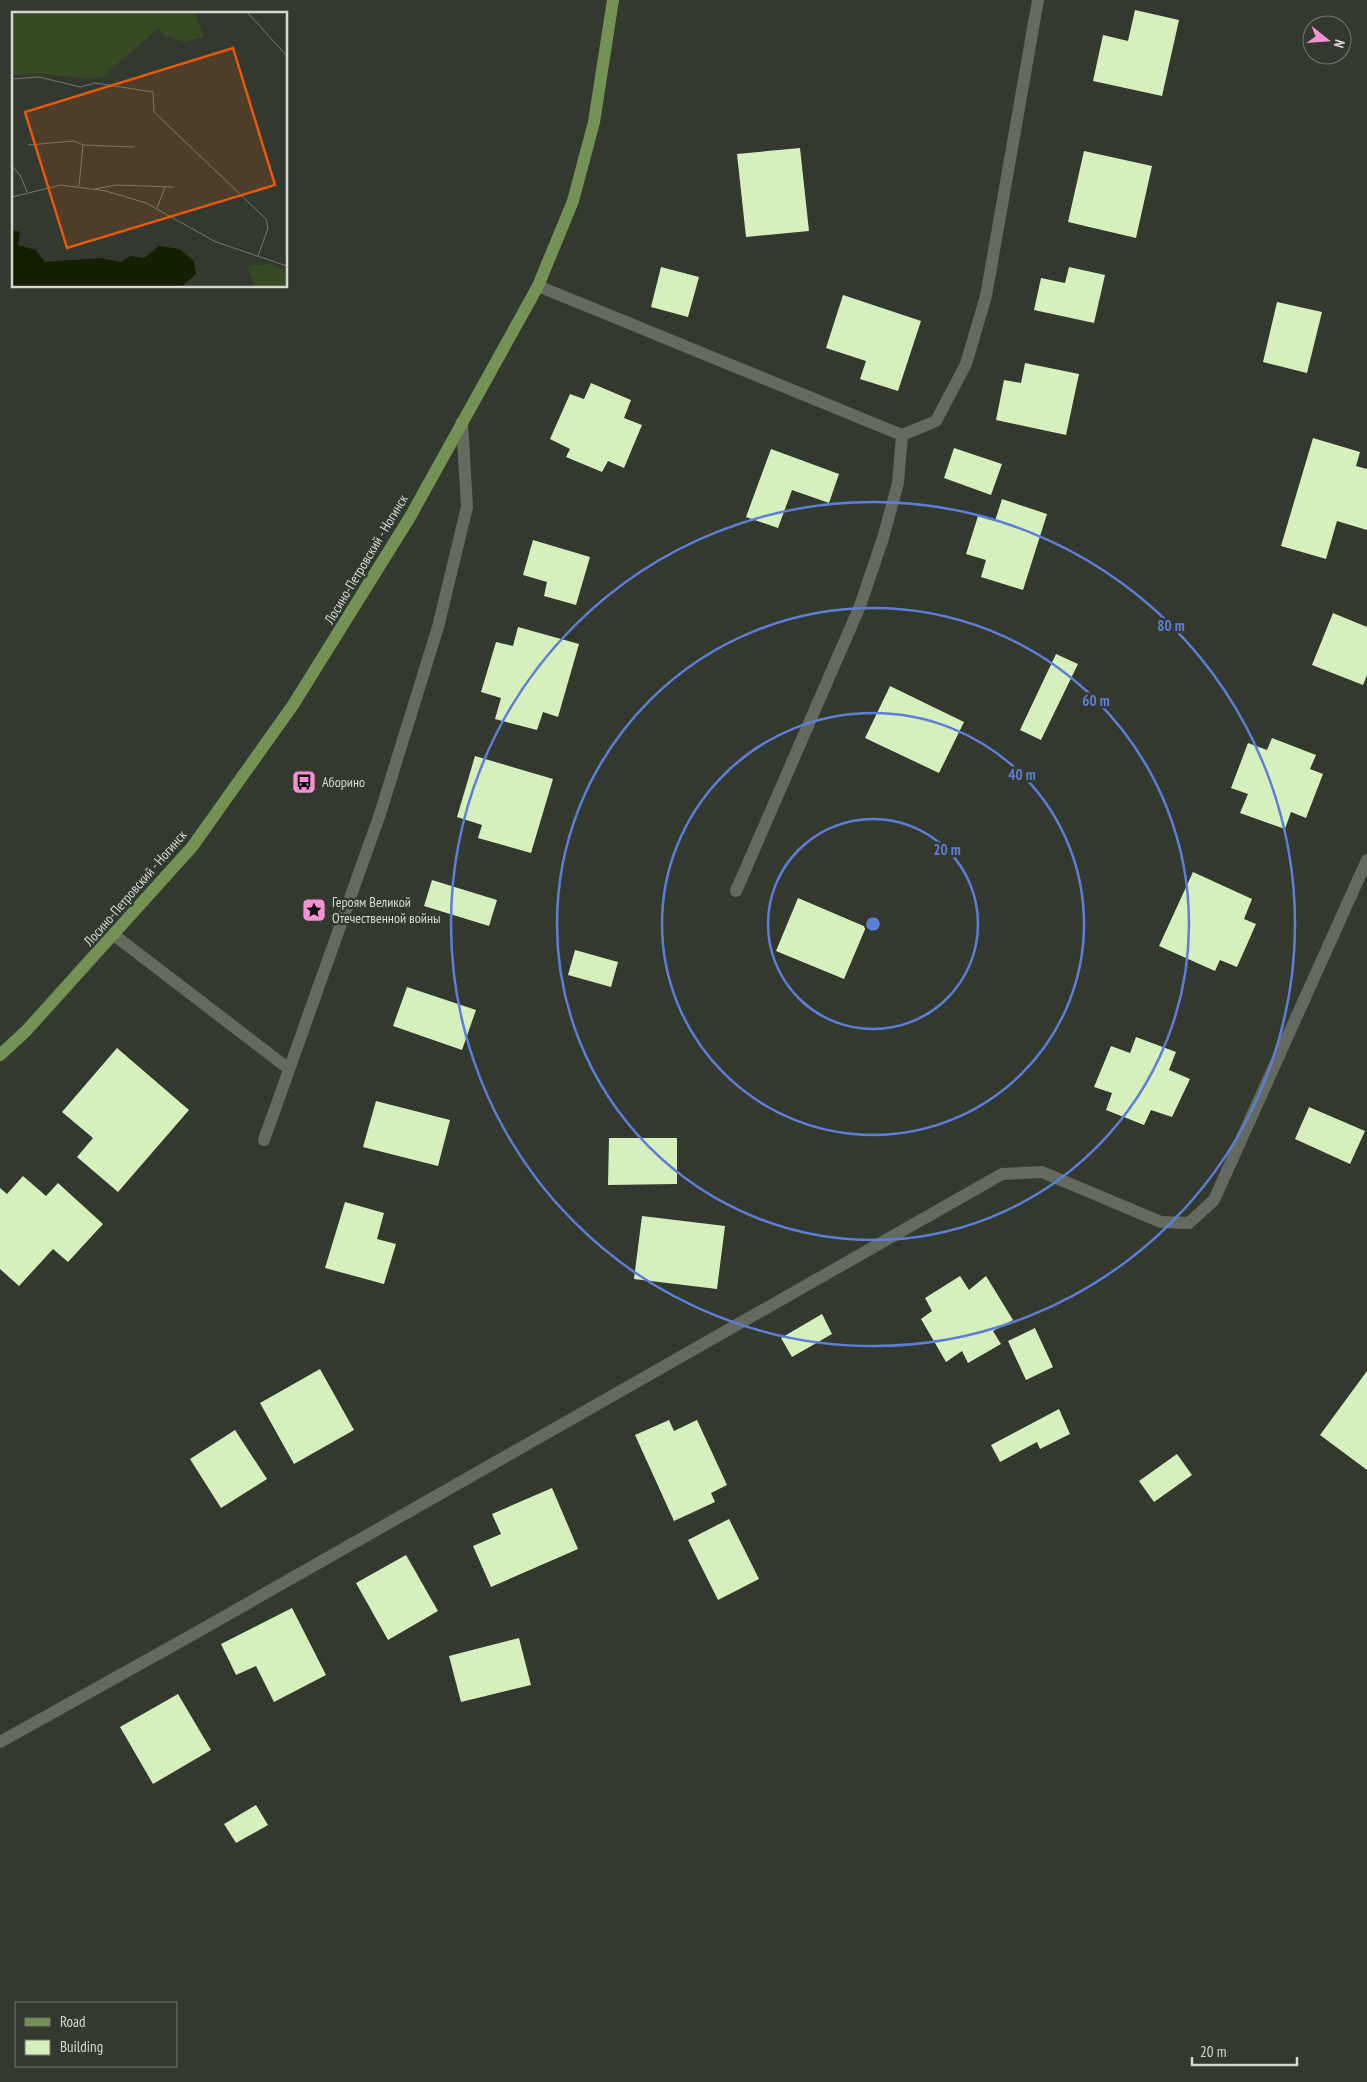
<svg xmlns="http://www.w3.org/2000/svg" width="1367" height="2082" font-family="'PT Sans Narrow',sans-serif">
  <style>
    .building { fill: #d5efbd }
    .lines { fill: none; stroke-linecap: round; stroke-linejoin: round }
    .minor { stroke: #646a5f; stroke-width: 12 }
    .major { stroke: #749255; stroke-width: 12 }
    .ring { fill: none; stroke: #5d7ed6; stroke-width: 2.5 }
    .labels { text-anchor: middle; dominant-baseline: central; stroke-width: 5; stroke-linejoin: round; paint-order: stroke }
    .street-label { font-size: 14px; fill: #d4d8d1; stroke: #33392e }
    .poi-label { font-size: 14px; fill: #d4d8d1; stroke: #33392e; text-anchor: start }
    .inset-road { fill: none; stroke: #73796f; stroke-width: 1 }
    .view { fill: #e8590c; fill-opacity: 0.15; stroke: #e8590c; stroke-width: 2.5 }
    .inset-edge { fill: none; stroke: #d4d8d1; stroke-width: 2.5 }
    .centre { fill: #5d7ed6; stroke: #33392e; stroke-width: 2.5 }
    .ring-label { font-size: 15px; text-anchor: middle; font-weight: bold; fill: #5d7ed6; stroke: #33392e; stroke-width: 5; stroke-linejoin: round; paint-order: stroke }
  </style>
  <rect width="100%" height="100%" fill="#33392e"/>
  <path class="building" d="M1135,10l44,10 -17,76 -69,-15 10,-46 25,6z
    M800,148l9,83 -63,6 -9,-83z
    M1084,151l68,15 -16,72 -68,-16z
    M661,267l38,10 -11,40 -37,-10z
    M1069,267l36,8 -11,48 -60,-13 7,-32 24,5z
    M843,295l78,26 -23,70 -38,-12 6,-18 -40,-13z
    M1277,302l45,10 -15,61 -44,-11z
    M1025,363l54,11 -13,61 -70,-15 8,-40 17,3z
    M591,383l40,17 -7,18 18,7 -18,43 -16,-7 -6,11 -36,-15 4,-8 -20,-10 20,-45 14,5z
    M1313,438l47,14 -4,14 11,3v61l-30,-9 -11,38 -45,-13z
    M954,448l48,16 -11,31 -47,-17z
    M771,449l68,25 -10,29 -37,-13 -14,38 -32,-11z
    M1002,499l45,15 -24,76 -42,-13 5,-17 -20,-6 12,-38 17,5z
    M533,540l57,17 -14,48 -32,-9 3,-14 -24,-7z
    M1333,613l34,14v48l-4,10 -51,-20z
    M518,627l61,17 -21,73 -15,-5 -6,18 -42,-11 6,-21 -20,-6 15,-50 17,4z
    M1056,654l22,10 -37,76 -21,-10z
    M890,686l74,36 -25,51 -74,-35z
    M1272,738l44,17 -6,14 13,5 -17,44 -15,-6 -6,17 -45,-16 8,-19 -17,-6 17,-45 19,7z
    M475,756l78,23 -22,74 -53,-15 4,-13 -25,-8z
    M1193,872l59,27 -8,20 12,5 -19,43 -17,-7 -5,11 -56,-25z
    M432,880l65,20 -8,26 -65,-20z
    M798,898l68,29 -22,52 -68,-28z
    M575,950l43,12 -7,25 -43,-12z
    M407,987l69,23 -14,40 -69,-24z
    M1136,1037l40,15 -7,18 21,9 -18,38 -21,-7 -7,15 -38,-15 6,-17 -18,-6 17,-41 19,7z
    M117,1048l72,62 -71,82 -41,-35 16,-19 -31,-26z
    M376,1101l74,19 -12,46 -75,-19z
    M1309,1107l56,24 -15,33 -55,-25z
    M609,1138h68v46l-69,1z
    M23,1176l23,20 12,-13 45,41 -35,38 -15,-13 -34,37 -19,-17v-81l7,6z
    M345,1202l39,11 -7,26 19,5 -12,40 -59,-16z
    M642,1216l83,10 -8,63 -83,-10z
    M960,1276l9,14 17,-14 27,44 -20,11 8,13 -33,19 -6,-12 -16,11 -25,-43 11,-8 -7,-13z
    M822,1314l10,20 -40,23 -11,-19z
    M1035,1328l18,39 -27,13 -18,-39z
    M320,1369l34,61 -60,34 -34,-61z
    M1367,1371v99l-47,-35z
    M1059,1409l11,25 -30,15 -3,-7 -37,20 -9,-17z
    M669,1420l5,11 23,-11 30,65 -16,8 4,9 -41,19 -39,-86z
    M235,1430l32,49 -46,29 -31,-49z
    M1177,1454l15,21 -38,27 -15,-21z
    M552,1488l26,61 -87,38 -18,-41 28,-12 -9,-20z
    M729,1519l30,60 -41,21 -30,-60z
    M406,1555l32,56 -50,29 -32,-57z
    M292,1608l34,67 -52,27 -18,-36 -20,9 -15,-31z
    M519,1638l12,47 -70,17 -12,-46z
    M178,1694l33,56 -58,34 -33,-57z
    M256,1805l12,20 -32,18 -12,-19z"/>
  <g class="lines">
    <path class="minor" d="M538,286l364,149 34,-14 30,-57 20,-68 52,-296
      M736,891l124,-285 23,-68 15,-55 4,-48
      M114,935l175,134
      M264,1140l116,-326 58,-187 29,-120 -5,-85
      M0,1742l192,-107 810,-461 40,-2 119,50 28,1 25,-23 153,-340"/>
    <path class="major" d="M0,1055l26,-24 166,-184 101,-142 117,-188 128,-231 35,-85 21,-79 19,-122"/>
  </g>
  <g class="ring">
    <circle cx="873" cy="924" r="105"/>
    <circle cx="873" cy="924" r="211"/>
    <circle cx="873" cy="924" r="316"/>
    <circle cx="873" cy="924" r="422"/>
  </g>
  <defs>
    <g id="bus-square" transform="scale(1.25)"><rect x="-9" y="-9" width="18" height="18" rx="4" fill="#f491d4" stroke="#33392e"/><path d="M-5-6H5V4H4V6H2V4H-2V6H-4V4H-5ZM-3.5-4V0h7V-4ZM-3.5 1.2v1.5H-2V1.2ZM2 1.2v1.5H3.5V1.2Z" fill="#111"/></g>
    <g id="sight-square" transform="scale(1.25)"><rect x="-9" y="-9" width="18" height="18" rx="4" fill="#f491d4" stroke="#33392e"/><path d="M0-6L1.8-2.2L6-1.7L2.9 1.2L3.7 5.4L0 3.3L-3.7 5.4L-2.9 1.2L-6-1.7L-1.8-2.2Z" fill="#111"/></g>
  </defs>
  <g fill-rule="evenodd">
    <use href="#bus-square" x="304" y="782"/>
    <use href="#sight-square" x="314" y="910"/>
  </g>
  <g class="labels">
    <g class="street-label">
      <text transform="translate(366 559) rotate(-59)">Лосино-Петровский - Ногинск</text>
      <text transform="translate(135 888) rotate(-49)">Лосино-Петровский - Ногинск</text>
    </g>
    <g class="poi-label">
      <text x="322" y="782">Аборино</text>
      <text x="332" y="902">Героям Великой<tspan x="332" dy="16">Отечественной войны</tspan></text>
    </g>
  </g>
  <g transform="translate(12 12)">
    <rect width="275" height="275" fill="#33392e"/>
    <path d="M0,0h182l10,25 -19,5 -20,-6 -6,-8 -57,49 -13,2 -53,-6 -24,2zM258,252l17,7v16l-32,-1 -8,-20z" fill="#374a23"/>
    <path d="M0,218l8,2 -2,13 18,5 9,12 55,-4 21,4 9,-6 14,2 15,-12 7,1 13,2 9,7 6,5 2,13 -15,13h-169z" fill="#122001"/>
    <path class="inset-road" d="M235,0l40,44M0,67l27,-2 41,10 15,-4 58,9 1,20 112,107 2,9 -10,28M16,133l46,-4 9,4 51,2M0,154l8,9 7,17M67,174l4,-41M83,177l21,-4 57,2M0,185l49,-12 45,6 40,12 70,39 71,24M145,196l8,-21"/>
    <path class="view" d="M221,36l42,137 -208,63 -42,-136z"/>
    <rect width="275" height="275" class="inset-edge"/>
  </g>
  <circle cx="873" cy="924" r="8" class="centre"/>
  <g class="ring-label">
    <text x="1171" y="631">80 m</text>
    <text x="1096" y="706">60 m</text>
    <text x="1022" y="780">40 m</text>
    <text x="947" y="855">20 m</text>
  </g>
  <rect x="15" y="2002" width="162" height="65" fill="#33392e" stroke="#73796f"/>
  <rect x="25" y="2018" width="25" height="8" fill="#749255" stroke="#73796f"/>
  <text x="60" y="2027" font-size="15" fill="#d4d8d1">Road</text>
  <rect x="25" y="2040" width="25" height="15" fill="#d5efbd" stroke="#73796f"/>
  <text x="60" y="2052" font-size="15" fill="#d4d8d1">Building</text>
  <g transform="translate(1327 40) rotate(107)"><circle r="24" fill="#33392e" stroke="#73796f"/>
  <path d="M0-4L9 19L0 12L-9 19Z" fill="#f491d4"/>
  <text y="-8" font-size="14" font-weight="bold" text-anchor="middle" fill="#d4d8d1">N</text>
  </g>
  <path d="M1192 2057v8h105v-8" fill="none" stroke="#d4d8d1" stroke-width="2.5"/>
  <text x="1200" y="2057" font-size="15" fill="#d4d8d1" stroke="#33392e" stroke-width="4" paint-order="stroke">20 m</text>
</svg>
